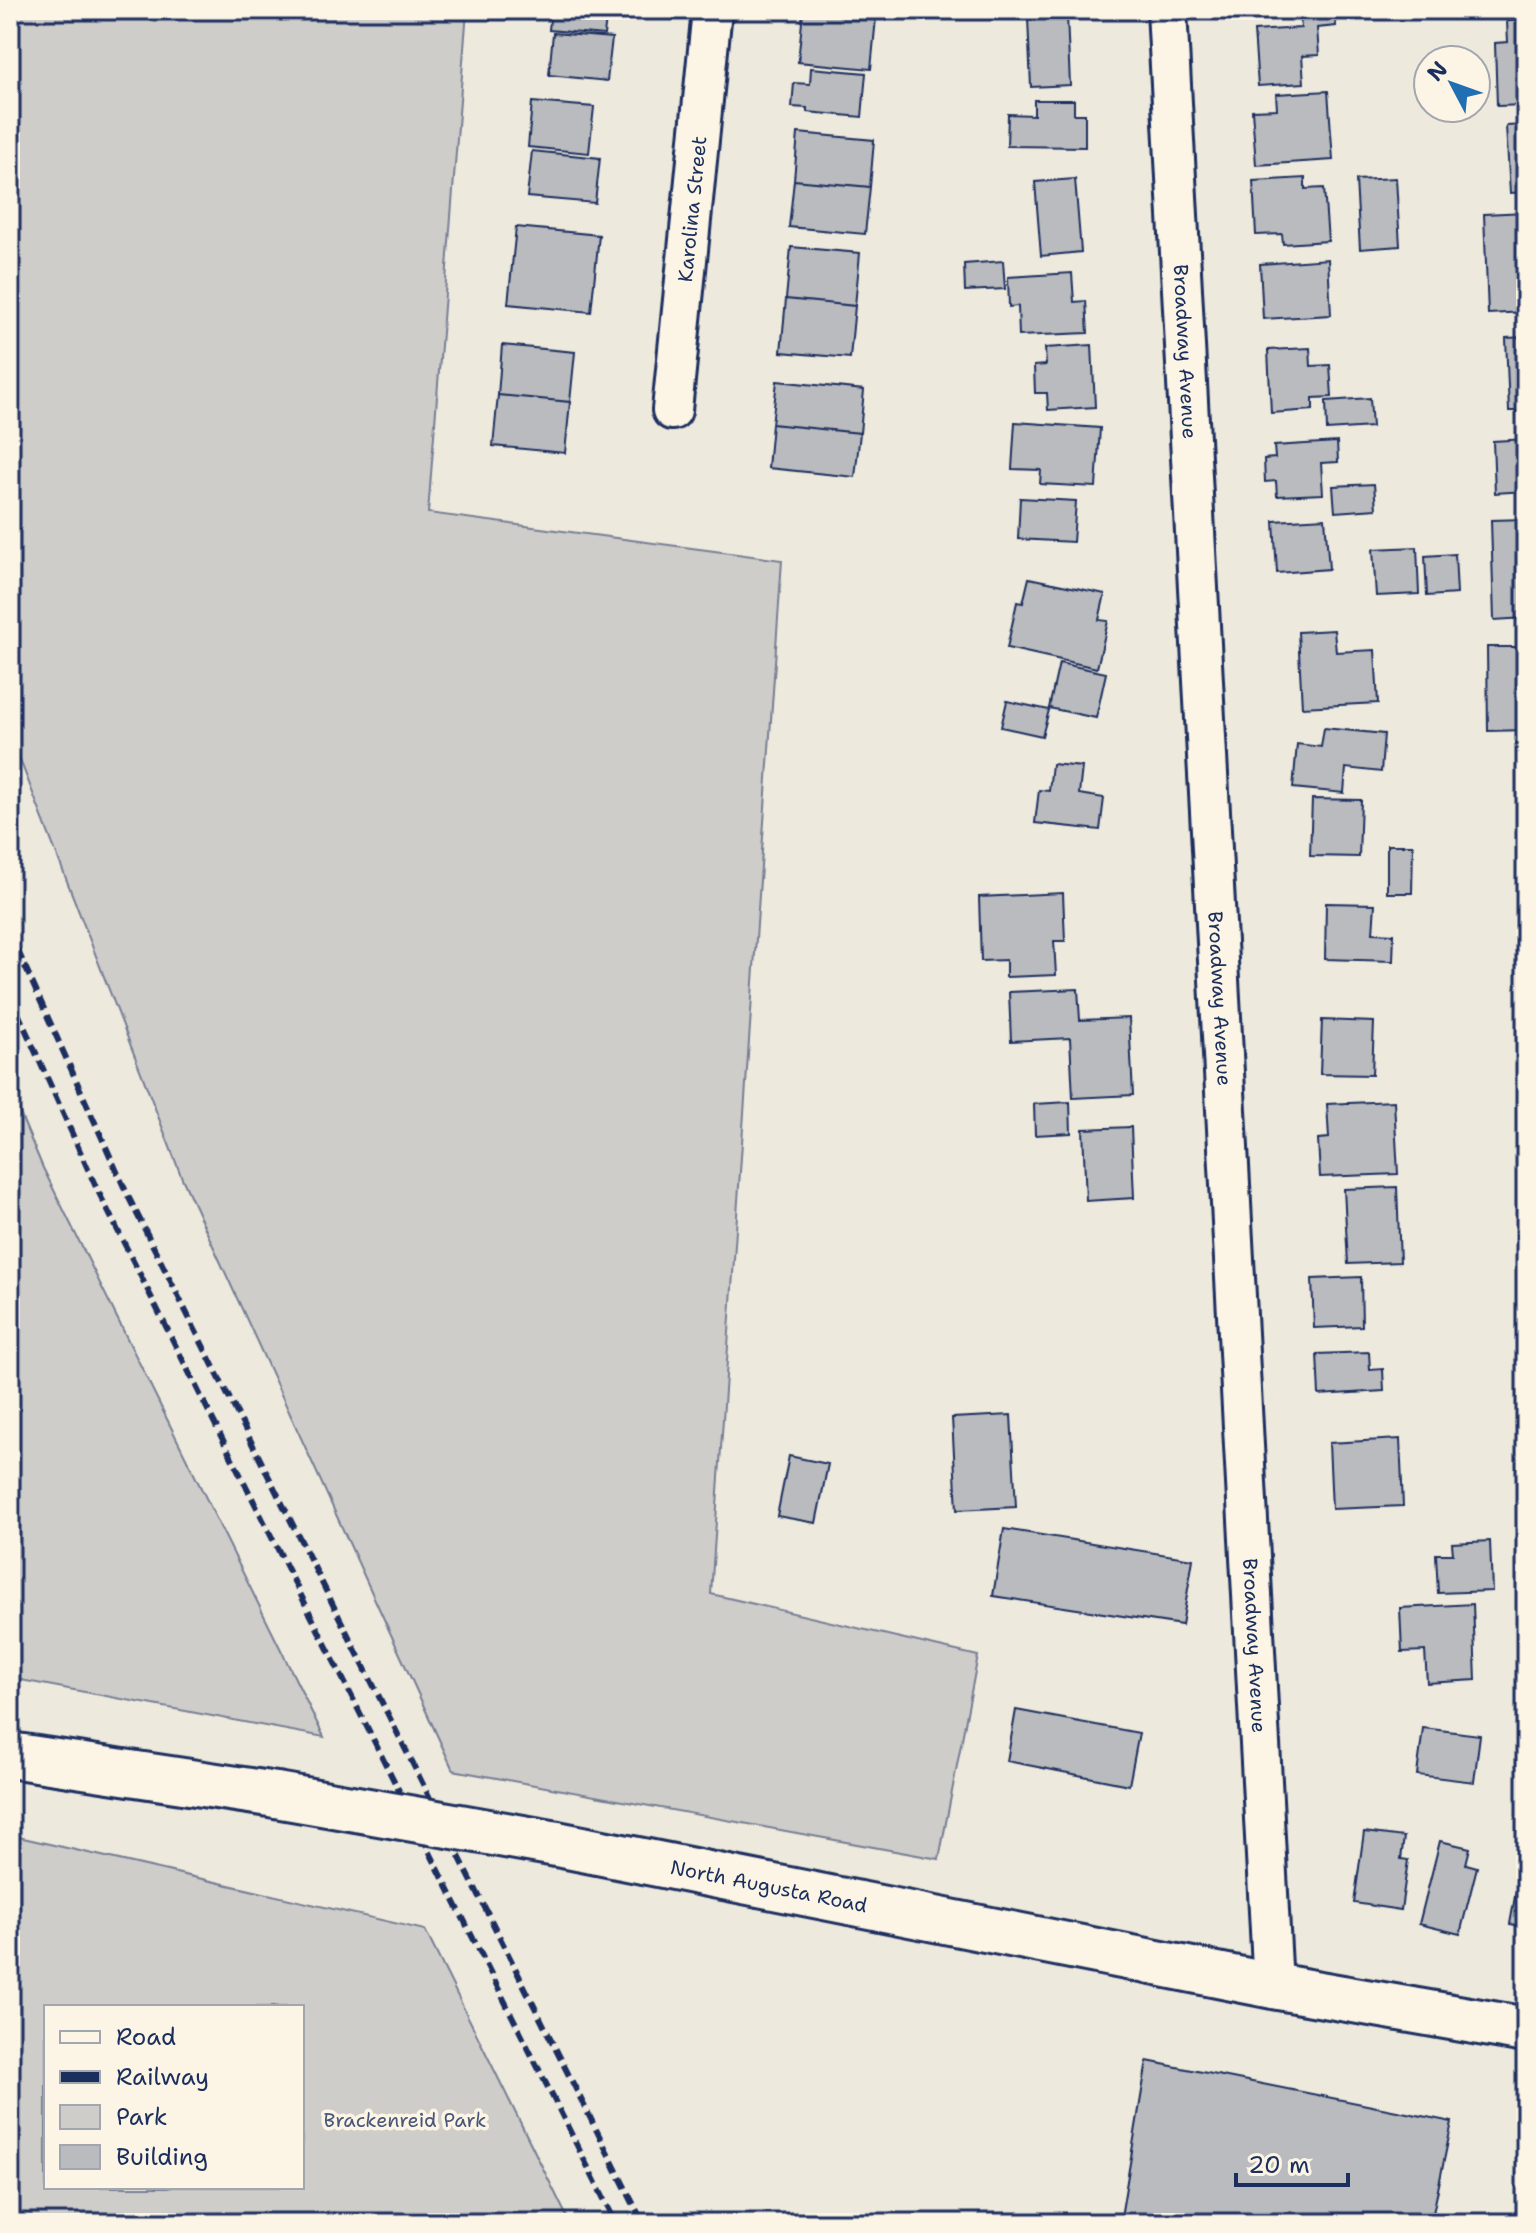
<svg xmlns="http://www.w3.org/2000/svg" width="1536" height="2233" font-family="'Shantell Sans',sans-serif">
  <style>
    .green { fill: #cfcdca; stroke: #757e94; stroke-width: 2; fill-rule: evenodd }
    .building { fill: #babbbe; stroke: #1b2f5e; stroke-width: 2 }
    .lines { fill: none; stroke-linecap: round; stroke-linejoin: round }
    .minor-casing { stroke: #1b2f5e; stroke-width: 44 }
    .major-casing { stroke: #1b2f5e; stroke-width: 50 }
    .minor { stroke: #fcf5e5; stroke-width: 38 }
    .major { stroke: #fcf5e5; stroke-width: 44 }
    .rail { stroke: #1b2f5e; stroke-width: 6; stroke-dasharray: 12 6; stroke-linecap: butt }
    .major-bridge-casing { stroke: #1b2f5e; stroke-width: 50; stroke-linecap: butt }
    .major-bridge { stroke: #fcf5e5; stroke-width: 44 }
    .labels { text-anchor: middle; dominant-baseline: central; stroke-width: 7; stroke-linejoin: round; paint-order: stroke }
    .street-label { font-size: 20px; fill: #1b2f5e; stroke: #fcf5e5 }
    .park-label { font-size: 20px; fill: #485679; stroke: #fcf5e5 }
  </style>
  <rect width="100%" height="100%" fill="#eee9dd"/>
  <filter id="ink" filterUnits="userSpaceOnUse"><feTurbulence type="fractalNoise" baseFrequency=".0125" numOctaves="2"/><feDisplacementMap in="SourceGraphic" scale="16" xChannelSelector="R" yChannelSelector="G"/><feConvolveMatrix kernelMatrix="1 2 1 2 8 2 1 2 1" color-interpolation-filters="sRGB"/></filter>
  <g filter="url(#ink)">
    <path class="green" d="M10,10h457l-39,503 354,47 -71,1034 267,62 -39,203 -486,-89 -271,-592 -172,-444z
      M10,1090l33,78 281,569 -314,-59z
      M10,1835l415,95 145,293h-560zM46,2007h256v180h-256z"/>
    <path class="building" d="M551,10h56l-3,25 -55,-5z
      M1299,10h36l1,16 -19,2 2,27 -17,1 2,27 -46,3 -4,-55 47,-3z
      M803,12l73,6 -5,51 -73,-7z
      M1067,16l3,69 -39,2 -3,-69z
      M1526,20v85l-29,1 -2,-63 13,-1 -1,-21z
      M553,33l59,5 -5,43 -58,-6z
      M811,68l55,5 -4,44 -55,-5v-4l-15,-1 2,-24 16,1z
      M1328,91l5,69 -77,5 -4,-55 25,-1 -1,-15z
      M1034,100h40v14h11v33l-78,-1 1,-32 26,1z
      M532,102l62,5 -5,46 -61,-6z
      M1526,125v67l-16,1 -4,-67z
      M798,133l76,7 -4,47 -76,-7z
      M532,151l68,7 -5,45 -68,-6z
      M1305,178v11l19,-1 4,53 -45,3 -1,-10 -26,1 -3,-54z
      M1396,178l4,68 -40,3 -4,-69z
      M1075,179l6,73 -40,4 -6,-74z
      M794,180l76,7 -5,47 -76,-7z
      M1526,212v100l-38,2 -4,-100z
      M516,227l83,8 -8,77 -83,-8z
      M791,247l69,6 -5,53 -69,-7z
      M1328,259l3,56 -68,4 -3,-55z
      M1003,261l2,28 -40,2 -1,-27z
      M1072,273l2,29 12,-1 2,32 -69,3 -1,-30 -9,1 -1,-30z
      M786,299l69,7 -5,52 -69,-6z
      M1526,337v74h-17l-3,-73z
      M502,345l73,7 -5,50 -72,-7z
      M1092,345l3,62 -47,3 -1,-17h-12l-1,-27 12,-1 -1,-17z
      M1310,348l1,18 19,-1 2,32 -19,1v12l-42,3 -3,-63z
      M777,381l87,9 -4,43 -88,-9z
      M498,395l72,7 -5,51 -72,-7z
      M1370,398l2,29 -45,3 -1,-29z
      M1015,422l85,6 -4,59 -56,-3 1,-14 -29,-1z
      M772,424l88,9 -5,44 -87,-9z
      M1526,439v52l-31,2 -2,-52z
      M1337,442l1,20 -17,1 2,31 -46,2 -1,-15 -11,1 -1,-23 11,-1 -1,-12z
      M1374,484l2,25 -41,3 -2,-26z
      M1020,498l56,3 -3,41 -55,-3z
      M1325,518l4,51 -52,4 -3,-52z
      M1526,519v99l-32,2 -3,-100z
      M1417,547l2,47 -43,2 -3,-47z
      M1455,554l2,40 -30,2 -2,-40z
      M1029,578l76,16 -6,26 9,1 -11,47 -90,-20 10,-46 6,1z
      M1334,630l2,22 39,-2 3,53 -76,4 -4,-75z
      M1487,647h39v83l-38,1z
      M1059,663l47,10 -10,45 -47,-10z
      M1007,701l42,9 -7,26 -41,-9z
      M1324,728l60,6 -3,38 -35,-4 -2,25 -51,-5 4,-44 24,3z
      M1052,764l30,3 -3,27 25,4 -4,32 -65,-7 4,-33 10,1z
      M1312,799l49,1 -2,57 -49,-1z
      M1387,845h26l-1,48h-25z
      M1063,893l2,48h-11l2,34 -50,2v-17l-25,1 -2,-64z
      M1326,903l49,1 -2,29 21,1 -1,27 -68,-2z
      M1078,989l2,31 49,-2 4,77 -60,3 -3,-60 -59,3 -2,-49z
      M1322,1020l52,2 -2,53 -52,-1z
      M1394,1101l4,73 -78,3 -2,-38 11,-1 -2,-34z
      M1070,1102l1,31 -36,2 -1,-31z
      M1131,1127l3,71 -48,3 -3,-72z
      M1397,1187l3,75 -52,2 -4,-75z
      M1361,1277l1,49 -48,2 -2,-49z
      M1369,1352l1,18 13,-1 1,22 -65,4 -2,-41z
      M1011,1415l5,92 -59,3 -5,-92z
      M1400,1439l3,67 -71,3 -3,-66z
      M789,1456l39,8 -12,59 -39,-7z
      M1004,1529l189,30 -11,66 -189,-29z
      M1490,1541l2,50 -54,2 -2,-39h17l-1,-11z
      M1473,1604l3,76 -49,3 -2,-32 -23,1 -2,-44z
      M1016,1710l123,23 -10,52 -122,-24z
      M1423,1728l57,7 -6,47 -57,-7z
      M1364,1832l40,5 -3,22 7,1 -7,50 -47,-7z
      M1440,1841l30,7 -4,16 11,3 -17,67 -41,-10z
      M1522,1858l4,1v68l-16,-3z
      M1147,2061l305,61 -21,101h-311z"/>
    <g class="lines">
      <g class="minor-casing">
        <g id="minor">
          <path id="s1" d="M1167,10l106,1976"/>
          <path id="s2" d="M672,410l40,-400"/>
        </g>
      </g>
      <g class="major-casing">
        <g id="major">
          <path d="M10,1755l266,40"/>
          <path id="s3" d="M557,1844l716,142 253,44"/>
        </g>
      </g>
      <use href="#minor" class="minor"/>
      <use href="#major" class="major"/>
      <path class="rail" d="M10,933l118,263 515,1027
        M10,995l86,192 520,1036"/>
      <g class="major-bridge-casing">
        <path id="major-bridge" d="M276,1795l281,49"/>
      </g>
      <use href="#major-bridge" class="major-bridge"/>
    </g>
  </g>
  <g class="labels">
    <g class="street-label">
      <text stroke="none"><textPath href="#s2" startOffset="202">Karolina Street</textPath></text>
      <text stroke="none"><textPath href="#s1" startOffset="342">Broadway Avenue</textPath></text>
      <text stroke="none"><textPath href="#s1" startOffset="990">Broadway Avenue</textPath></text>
      <text stroke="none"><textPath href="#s1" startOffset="1638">Broadway Avenue</textPath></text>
      <text stroke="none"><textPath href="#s3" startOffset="216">North Augusta Road</textPath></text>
    </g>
    <g class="park-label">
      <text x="405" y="2120">Brackenreid Park</text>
    </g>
  </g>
  <rect width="1536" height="2233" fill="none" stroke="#fcf5e5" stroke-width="40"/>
  <rect x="20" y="20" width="1496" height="2193" fill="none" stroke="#1b2f5e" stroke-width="3" filter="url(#ink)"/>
  <rect x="44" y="2005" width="260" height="184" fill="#fcf5e5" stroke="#a2a6af" stroke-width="2"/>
  <rect x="60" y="2031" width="40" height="12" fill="#fcf5e5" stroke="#a2a6af" stroke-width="2"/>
  <text x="116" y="2045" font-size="24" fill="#1b2f5e">Road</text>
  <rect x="60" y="2071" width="40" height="12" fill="#1b2f5e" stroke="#a2a6af" stroke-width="2"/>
  <text x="116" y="2085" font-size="24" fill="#1b2f5e">Railway</text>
  <rect x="60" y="2105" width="40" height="24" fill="#cfcdca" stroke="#a2a6af" stroke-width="2"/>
  <text x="116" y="2125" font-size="24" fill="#1b2f5e">Park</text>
  <rect x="60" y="2145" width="40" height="24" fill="#babbbe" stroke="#a2a6af" stroke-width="2"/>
  <text x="116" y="2165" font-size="24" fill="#1b2f5e">Building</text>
  <g transform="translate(1452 84) rotate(311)"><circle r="38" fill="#fcf5e5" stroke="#a2a6af" stroke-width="2"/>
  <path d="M0-6L14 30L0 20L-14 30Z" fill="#1f6fb2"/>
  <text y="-12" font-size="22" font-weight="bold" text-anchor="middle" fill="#1b2f5e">N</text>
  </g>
  <path d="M1236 2173v12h112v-12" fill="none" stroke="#1b2f5e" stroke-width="4"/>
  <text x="1248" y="2173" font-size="24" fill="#1b2f5e" stroke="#fcf5e5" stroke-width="6" paint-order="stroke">20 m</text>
</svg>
